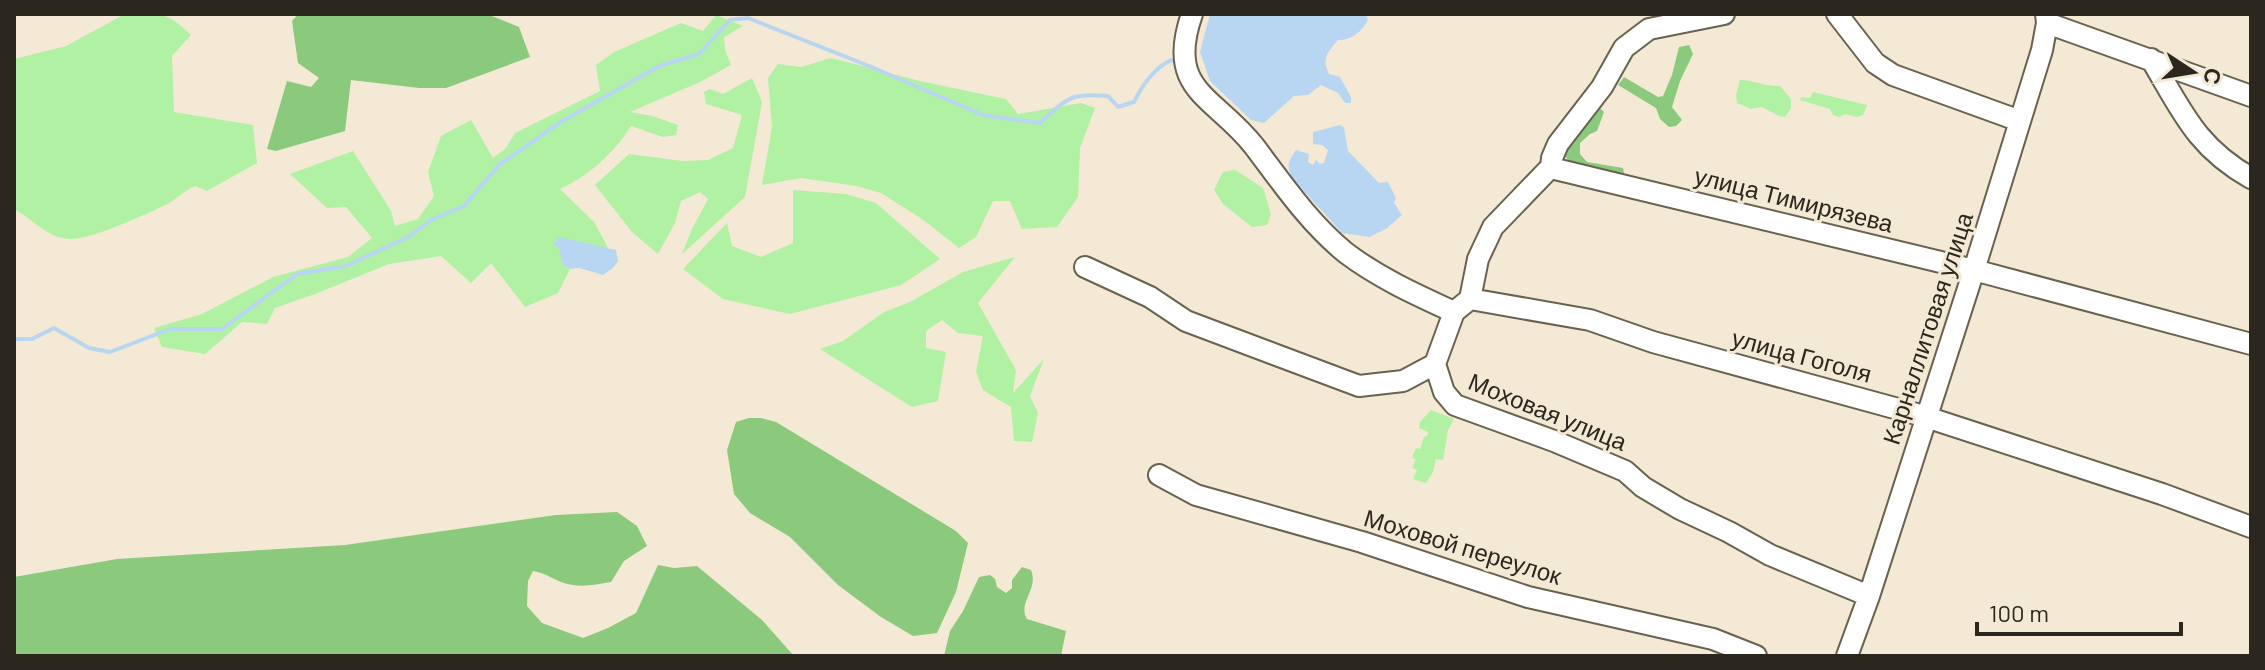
<svg xmlns="http://www.w3.org/2000/svg" width="2265" height="670" font-family="Barlow,sans-serif">
  <style>
    .green { fill: #b1f1a4 }
    .forest { fill: #8bca7d }
    .water { fill: #b8d6f1 }
    .lines { fill: none; stroke-linecap: round; stroke-linejoin: round }
    .stream { stroke: #b8d6f1; stroke-width: 4 }
    .minor-casing { stroke: #6a614f; stroke-width: 24 }
    .minor { stroke: #fff; stroke-width: 20 }
    .labels { text-anchor: middle; dominant-baseline: central; stroke-width: 6; stroke-linejoin: round; paint-order: stroke }
    .street-label { font-size: 24px; fill: #2b271f; stroke: #f3e9d4 }
  </style>
  <rect width="100%" height="100%" fill="#f3e9d4"/>
  <path class="green" d="M125,14c33,0 41,-4 66,21l-19,21 2,56 79,13 4,38 -50,28 -12,-5c-12,5 -20,15 -32,20 -18,9 -76,35 -94,33 -21,-1 -38,-21 -55,-30v-150l52,-13z
    M716,15l27,11 -19,11 1,13 6,15 -31,17 -70,30 22,4 26,9 -2,10 -13,2 -32,-11c-18,28 -41,49 -71,63l34,33 14,26h-10l-39,-10 4,27 7,4 -12,24 -33,14 -34,-44 -20,20 -30,-27 -52,8 -74,30 -40,14 -8,16 -25,-2 -37,32 -43,-7 -8,-19 48,-14 71,-37 75,-20 24,-19 -26,-31 -19,1 -37,-34 63,-23 38,60 4,15 23,-7 16,-23 -6,-24 13,-36 30,-16 22,38 13,-10 9,-15 85,-42 -4,-26 18,-13 67,-29 22,8z
    M831,58l89,23 86,18 12,15 63,-11 14,5 -15,40 -2,49 -21,30 -35,2 -12,-28h-17l-17,36 -17,11 -37,-29 -41,-26 -24,-7 -56,-8 -39,7 10,-58 -4,-49 10,-14 23,3z
    M752,78l10,24 -17,95 -63,57 10,-25 16,-30 -8,-7 -19,9 -6,22 -17,31 -26,-22 -37,-47 34,-31 54,7 25,-1 25,-12 9,-33 -36,-11 -2,-12 6,-3 13,5z
    M1740,80c14,0 26,7 40,6l11,13v9l-6,9 -6,-1 -17,-9 -11,2 -14,-6 -1,-8z
    M1813,92l54,13 -4,10 -6,2 -12,-3 -6,3 -6,-2 -3,-6 -30,-9 1,-3 9,1z
    M1235,170l28,18 8,26 -4,11 -15,2 -29,-23 -9,-14 9,-18z
    M793,190l53,4 30,9 64,56 -39,26 -111,29 -67,-15 -40,-30 44,-46 5,23 29,11 32,-14z
    M1015,257l-37,46 38,67 -3,23 31,-34 -14,37 8,17 -6,29 -18,-1 -3,-34 -28,-17 -7,-18 7,-36 -25,-3 -16,-13 -16,11v17l20,4 -8,49 -26,6 -92,-58 23,-8 41,-29 26,-10 53,-30z
    M1431,410l23,9 -6,11 -5,30 -7,-1 -3,13 -7,11 -13,-4 4,-9 -5,-2 4,-9 -4,-1 4,-10 4,1 4,-12 3,-1 1,-4 -9,-4 1,-6z"/>
  <path class="forest" d="M298,14h189l32,13 11,30 -84,31h-27l-68,-8 -6,51 -69,20 -9,-2 20,-68 24,6 8,-9 -21,-15 -6,-42z
    M1689,45l4,9 -13,27 -8,26 10,13 -6,6 -7,1 -9,-8 -4,-11 -38,-23 6,-8 34,20 5,-1 9,-21 7,-28z
    M1598,106l6,6 -7,19 -7,3 -10,9v11l7,8 36,6 1,5 -4,3c-19,-4 -47,-3 -56,-22l5,-11z
    M749,418h12l15,4 180,109 12,12 -12,49 -19,41 -24,3 -32,-19 -43,-32 -48,-48 -40,-24 -16,-19 -7,-44 9,-28z
    M617,512l20,14 10,20 -23,15 -13,21c-17,3 -31,6 -47,1 -12,-4 -16,-9 -31,-12l-5,10 -1,25 15,17 41,15 25,-10 28,-15 22,-48 16,3 23,-2 65,54 32,36h-780v-79l103,-18 228,-14 211,-30z
    M1022,567l9,3c8,20 -14,33 -4,49l39,12 -5,25h-117l6,-25 13,-20 16,-34 11,-2 5,4 2,8 9,6 6,-5v-8z"/>
  <path class="water" d="M1210,14h156l2,6c-7,12 -15,20 -30,20 -10,12 -17,18 -9,34l11,3 11,20v6h-6l-7,-10 -17,-8 -13,10 -14,1 -30,27 -13,-3 -41,-39 -10,-29z
    M1340,125l4,3 4,23 31,32 9,-1 8,16 -2,5 8,12 -16,14 -17,8 -27,-4 -49,-54c-7,-13 -5,-17 3,-29l13,4 -1,8 5,3 3,-5 4,4 4,-1 4,-13 -6,-5 -9,-1v-12z
    M559,237l57,13 2,11 -5,7 -10,7 -24,-7 -9,1 -7,-4 -4,-17 -6,-3z"/>
  <g class="lines">
    <path class="stream" d="M14,339h18l22,-11 35,20 21,4 60,-23h52l75,-55 49,-8 64,-30 21,-16 33,-14 35,-41 60,-42 100,-57 40,-12 31,-34 18,-2 121,48 114,49 57,8c28,-25 29,-30 68,-27l10,11 16,-5c7,-15 25,-42 44,-43"/>
    <g class="minor-casing">
      <path id="minor" d="M1192,14c-27,77 23,82 62,132 28,37 55,77 92,107 33,25 71,42 108,59
        M1837,14l38,49 18,12 127,46
        M2047,23l204,73
        M2151,59c31,52 45,88 100,119
        M1551,168l1,-10 6,-14 44,-57 22,-39 25,-19 75,-15
        M1085,267l65,30 36,24 173,65 44,-5 32,-17
        M1470,299l120,21 63,22 267,73 242,79 89,33
        M1435,364l19,-52 16,-13 8,-40 15,-32 54,-56 4,-3 423,102 277,74
        M1435,364l9,28 11,13 99,36 71,30 18,16 37,22 49,23 41,23 99,41
        M1159,475l37,20 166,47 166,55 185,42 43,17
        M1847,656l22,-60 105,-326 68,-220 5,-27 -1,-9"/>
    </g>
    <use href="#minor" class="minor"/>
  </g>
  <g class="labels">
    <g class="street-label">
      <text transform="translate(1794 199) rotate(14)">улица Тимирязева</text>
      <text transform="translate(1927 328) rotate(-72)">Карналлитовая улица</text>
      <text transform="translate(1802 355) rotate(15)">улица Гоголя</text>
      <text transform="translate(1548 411) rotate(22)">Моховая улица</text>
      <text transform="translate(1463 546) rotate(17)">Моховой переулок</text>
    </g>
  </g>
  <rect width="2265" height="670" fill="none" stroke="#2b271f" stroke-width="32"/>
  <g transform="translate(2193 72) rotate(102)" stroke="#f3e9d4" stroke-width="6" paint-order="stroke">
  <path d="M0-6L14 30L0 20L-14 30Z" fill="#2b271f"/>
  <text y="-12" font-size="22" font-weight="bold" text-anchor="middle" fill="#2b271f">С</text>
  </g>
  <path d="M1977 622v12h204v-12" fill="none" stroke="#2b271f" stroke-width="4"/>
  <text x="1989" y="622" font-size="24" fill="#2b271f" stroke="#f3e9d4" stroke-width="6" paint-order="stroke">100 m</text>
</svg>
